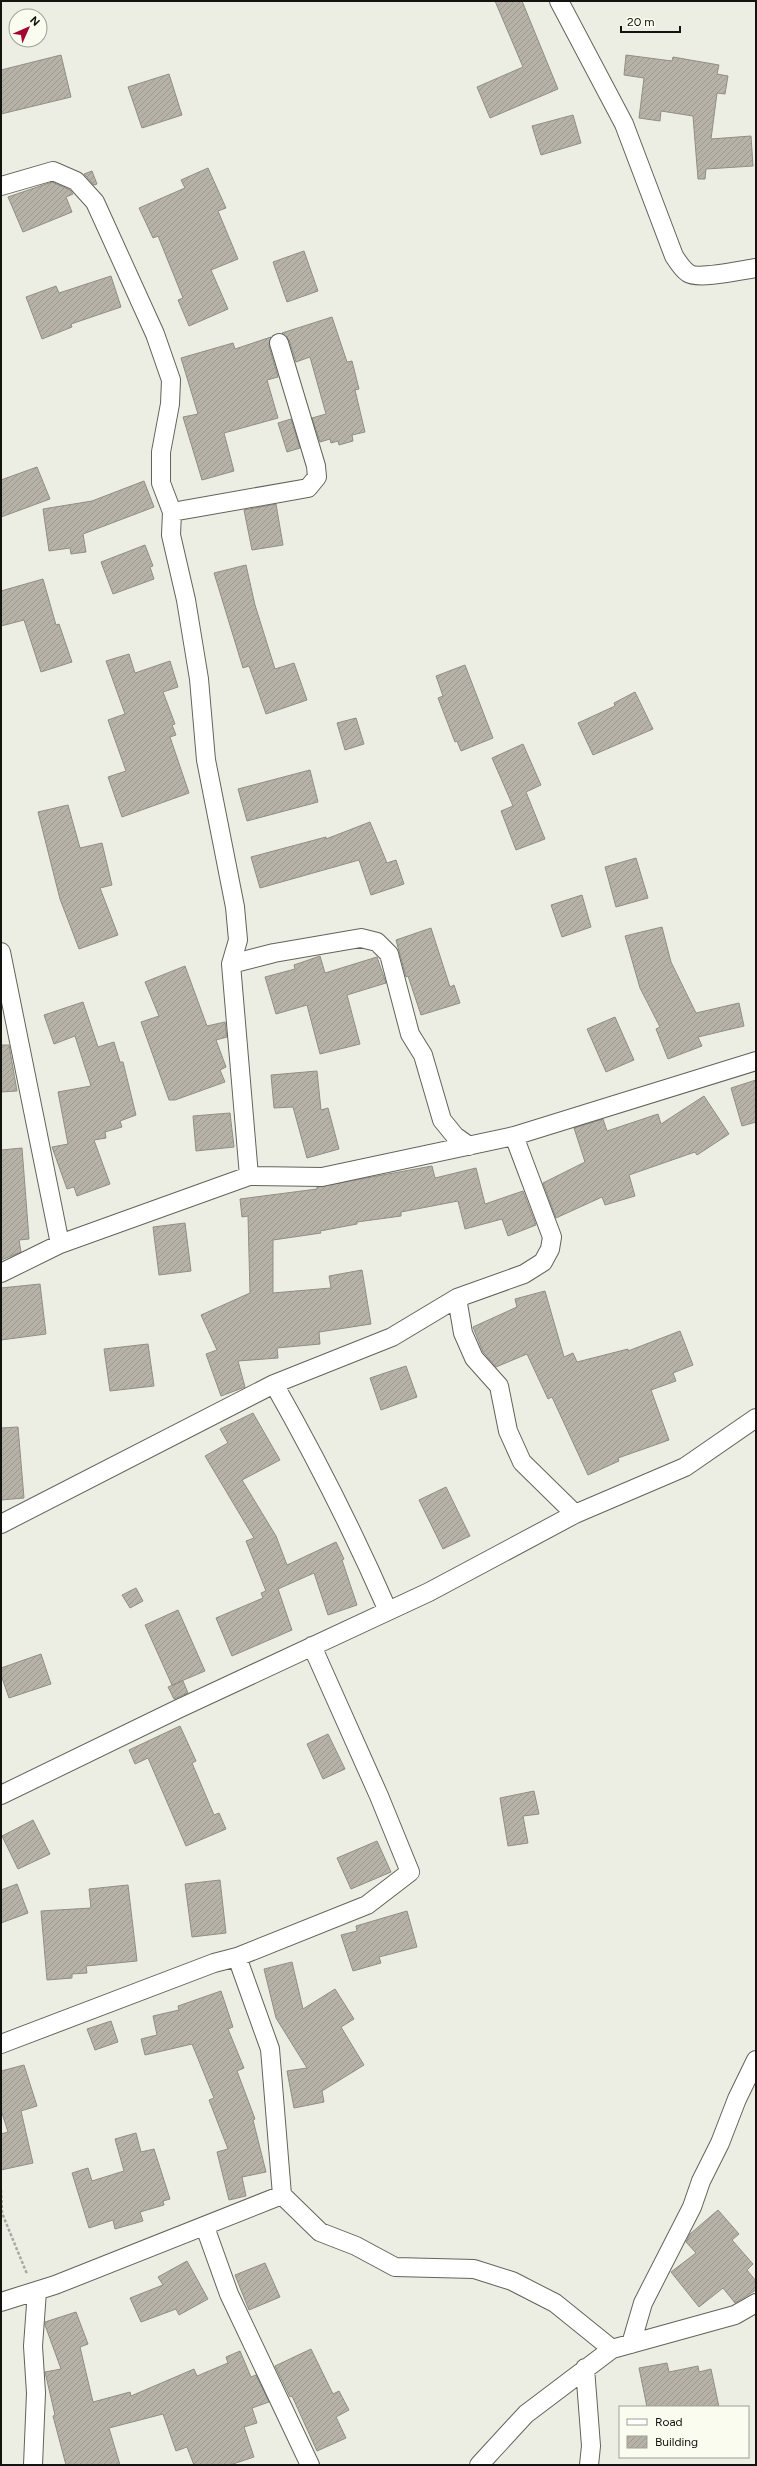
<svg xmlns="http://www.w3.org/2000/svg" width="757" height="2466" font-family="Figtree,sans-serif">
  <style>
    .building { fill: url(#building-hatch); stroke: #918e84 }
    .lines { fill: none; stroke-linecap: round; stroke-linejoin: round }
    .minor-casing { stroke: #63635a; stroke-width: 20 }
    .path { stroke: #a8a8a0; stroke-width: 2.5; stroke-dasharray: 3 2; stroke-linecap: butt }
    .minor { stroke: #fff; stroke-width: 18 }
  </style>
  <defs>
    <pattern id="building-hatch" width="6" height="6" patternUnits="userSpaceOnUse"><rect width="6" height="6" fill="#b6b2a8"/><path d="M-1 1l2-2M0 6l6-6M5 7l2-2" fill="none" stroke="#9c988f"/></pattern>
  </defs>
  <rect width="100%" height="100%" fill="#edeee3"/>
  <path class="building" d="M495,1h27l36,88 -68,29 -13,-31 46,-20z
    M61,55l10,42 -70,17v-44z
    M626,55l46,6 1,-4 46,8 -2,9 11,2 -3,18 -8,-1 -6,46 40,-3 2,30 -47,3 -1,10h-7l-5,-63 -32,-5 -1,10 -21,-3 5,-40 -20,-3z
    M169,74l13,41 -40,13 -14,-41z
    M573,115l8,28 -40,12 -9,-29z
    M208,168l18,40 -8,3 20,48 -27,11 17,39 -39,17 -11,-26 5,-2 -25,-62 -5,2 -14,-30 46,-20 -4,-8z
    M92,171l5,13 -3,1 -10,-11z
    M52,182l18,8 3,4 -7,3 6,15 -49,20 -15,-35z
    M304,251l14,40 -31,11 -14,-40z
    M111,276l10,31 -50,17 1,3 -30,12 -16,-42 30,-11 3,7z
    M332,317l15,45 5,-1 7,28 -4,1 10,42 -13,3 1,6 -14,4 -1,-4 -7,2 -1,-4 -10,3 -8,-24 14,-4 -16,-57 -14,5 -7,-22 -7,-7z
    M271,337l-2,9 9,31 -11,3 11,38 -54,15 10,38 -32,9 -19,-63 15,-3 -17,-56 52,-15 2,6z
    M291,419l9,29 -13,4 -9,-29z
    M37,467l13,32 -49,18v-37z
    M144,481l10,26 -71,27 3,18 -15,2 -1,-6 -21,3 -6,-42 49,-8z
    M276,504l7,41 -31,5 -8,-40z
    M145,545l8,21 -3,1 4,12 -41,15 -12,-32z
    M246,565l9,40 20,64 19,-6 13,37 -41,14 -17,-48 -6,2 -29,-95z
    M43,579l13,46 3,-1 13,38 -31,10 -17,-52 -23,6v-35z
    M129,654l6,19 35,-12 8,26 -15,5 12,32 -3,1 4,10 -6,2 19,56 -67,24 -14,-40 18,-6 -18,-51 17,-6 -19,-53z
    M465,665l28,73 -32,13 -4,-10 -2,1 -17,-44 5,-2 -7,-20z
    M635,692l18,37 -60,26 -15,-32 37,-17 -1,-3z
    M356,718l8,26 -19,6 -8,-27z
    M523,744l18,41 -15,7 19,47 -29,11 -15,-39 12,-5 -21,-48z
    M310,770l8,32 -71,19 -9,-32z
    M68,805l12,43 22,-5 10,42 -12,3 18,47 -39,14 -19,-50 -22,-87z
    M370,822l17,41 9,-3 8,24 -33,11 -12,-35 -99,28 -9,-31 75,-20v2z
    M636,858l12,40 -32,9 -11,-40z
    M582,895l9,32 -29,10 -11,-32z
    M662,927l9,35 25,51 43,-10 5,23 -46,11 4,9 -34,13 -12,-30 4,-2 -20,-39 -15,-52z
    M431,928l19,59 4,-2 6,18 -39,12 -13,-39 -2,1 -10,-37z
    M320,956l5,17 52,-16 9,26 -39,12 13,49 -40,10 -13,-49 -31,9 -11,-37 30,-8 -1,-4z
    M185,966l22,60 18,-4 2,15 -11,3 10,27 -6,3 5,12 -50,18h-6l-28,-78 18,-6 -14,-34z
    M83,1002l15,45 16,-5 6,20h3l13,53 -16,6 2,6 -17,5 1,6 -12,2 16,44 -33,12 -3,-9 -7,2 -15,-42 16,-3 -10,-52 33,-6 -16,-50 -21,8 -10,-29z
    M615,1017l19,43 -28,12 -19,-43z
    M1,1045h8l8,46 -16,1z
    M317,1071l4,39 7,-2 11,41 -32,9 -14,-51 -19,1 -3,-33z
    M756,1080v42l-14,4 -11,-38z
    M704,1096l25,38 -32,21 -2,-3 -66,23 6,21 -30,9 -3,-8 -46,21 -13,-35 42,-21 -11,-34 29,-9 4,12 51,-17 3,10z
    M230,1113l4,34 -38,4 -3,-35z
    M22,1148l7,91 -10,1 2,12 -20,8v-110z
    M432,1166l3,12 41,-10 9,36 38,-13 13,34 -28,11 -6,-17 -37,10 -7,-28 -57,11v4l-44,6v2l-37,7 1,2 -48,7v53l58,-5 -2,-12 33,-6 9,54 -52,8 1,12 -43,4 1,10 -40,3 7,26 -24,9 -15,-42 11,-4 -16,-35 49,-22 -2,-77 -6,1 -2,-18 77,-10v-2z
    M185,1223l6,48 -32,4 -6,-48z
    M40,1284l6,50 -45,6v-52z
    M545,1291l19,66 9,-4 4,9 51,-13v2l52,-20 13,34 -20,8 3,8 -25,9 18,50 -51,18 1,3 -31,14 -36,-78 -4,2 -21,-45 -31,13 -13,-15 -10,-25 44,-20 -2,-8z
    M148,1344l6,42 -44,5 -6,-42z
    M406,1366l11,31 -36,13 -11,-32z
    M253,1413l27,47 -38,20 34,56 11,29 49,-23 8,17 -2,1 15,45 -29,10 -14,-42 -36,16 14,41 -60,26 -16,-38 47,-20 -2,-5 5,-2 -20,-50 8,-3 -49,-82 23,-13 -8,-14z
    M18,1427l6,71 -23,2v-72z
    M446,1487l24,49 -27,13 -24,-49z
    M136,1588l7,13 -13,7 -8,-13z
    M178,1610l27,61 -33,14 -27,-60z
    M41,1654l10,30 -42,14 -8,-23v-7z
    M183,1681l5,12 -14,6 -6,-12z
    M180,1726l16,35 -4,2 22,52 5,-2 7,16 -40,17 -38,-88 -13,6 -6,-14z
    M328,1734l17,35 -22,10 -16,-35z
    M534,1791l5,23 -16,2 5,27 -20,3 -8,-48z
    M33,1820l17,34 -32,15 -16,-33z
    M377,1841l14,31 -40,17 -14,-31z
    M220,1880l6,53 -34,4 -7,-53z
    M17,1884l11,29 -27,10v-33z
    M128,1885l9,76 -51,5 1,7 -15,1v4l-25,2 -6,-69 50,-3 -2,-19z
    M407,1911l10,36 -38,10 2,6 -28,8 -12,-36 16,-4 -1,-5z
    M292,1962l11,47 32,-20 19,30 -13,8 23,38 -42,26 2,11 -30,6 -7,-37 20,-3 -31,-50 -12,-49z
    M221,1991l12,36 -5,2 16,39 -7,3 18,48 -2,1 13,52 -24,5 4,19 -17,4 -12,-48 11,-3 -19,-49 5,-2 -22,-54 -47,11 -4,-16 16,-4 -4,-19 26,-6 -1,-4z
    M111,2021l7,21 -23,8 -8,-21z
    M24,2065l13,41 -16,5 12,52 -32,7v-36l7,-2 -7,-22v-39z
    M136,2133l5,19 13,-3 16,50 -7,2 1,4 -24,7 3,9 -28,8 -2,-9 -24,8 -17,-55 16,-5 4,13 32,-10 -9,-32z
    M718,2210l21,24 -7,6 21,24 -6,6 9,11v9l-21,13 -12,-15 -24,19 -28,-35 25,-19 -10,-11 4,-8z
    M187,2261l21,38 -29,16 -3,-6 -35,13 -11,-24 33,-13 -5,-8z
    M265,2263l15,34 -31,13 -14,-35z
    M76,2312l12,32 -8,3 13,55 37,-10 1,4 63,-27 3,7 31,-13 -2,-6 14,-6 11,26 5,-2 13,27 -17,6 5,15 -13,4 10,30 -24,8h-36l-7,-18 -11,4 -13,-37 -54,14 11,37h-54l-13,-49 2,-1 -10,-43 16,-3 -16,-44v-3z
    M311,2349l22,45 6,-3 10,19 -13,7 10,21 -29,13 -25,-55 -2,1 -15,-31z
    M667,2363l2,9 29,-6 1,6 12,-3 8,38h-72l-8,-39z"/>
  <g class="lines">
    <g class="minor-casing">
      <path id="minor" d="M559,1l65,123 50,132c4,6 8,13 14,17 10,7 54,-3 68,-5
        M1,186l52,-15 23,10 19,21 60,132 16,46 -1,24 -9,48v31l11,29 -1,23 15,65 13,79 7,81 29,147 3,33 -7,24 18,212
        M172,512l136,-24 9,-11 -1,-11 -37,-123
        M1,952l59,292
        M231,964l43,-11 87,-15 16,4 12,12 21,80 13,21 19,65 13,16 14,10
        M1,1273l59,-29 189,-68 73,1 192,-41 242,-75
        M457,1298l6,35 11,25 25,28 9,45 14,31 53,52
        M274,1384c42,74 80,149 114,227
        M1,1524l273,-140 118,-47 65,-39 67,-24 19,-12 7,-13 2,-12 -38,-101
        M1,1795l177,-86 251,-117 146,-78 110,-47 71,-49
        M1,2044l213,-81 23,-6 130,-52 43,-33 -31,-76 -67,-150
        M282,2195l38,37 36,14 39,21 79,2 38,12 43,22 57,46
        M205,2227l24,67 81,171
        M1,2302l54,-17 227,-90 -12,-146 -33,-92
        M631,2344l12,-41 49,-96 9,-26 19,-38 17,-44 19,-39
        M585,2368l6,78 -2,19
        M33,2465l3,-72 -3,-47 4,-55
        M479,2465l47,-51 86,-65 123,-34 21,-12"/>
    </g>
    <path class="path" d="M1,2190l1,23 25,61"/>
    <use href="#minor" class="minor"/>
  </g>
  <rect width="757" height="2466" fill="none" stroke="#13130f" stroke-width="4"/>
  <rect x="619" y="2406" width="130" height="52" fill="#fbfcf0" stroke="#9e9f96"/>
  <rect x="627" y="2419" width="20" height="6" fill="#ffffff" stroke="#9e9f96"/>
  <text x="655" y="2426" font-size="12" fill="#13130f">Road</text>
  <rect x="627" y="2436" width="20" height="12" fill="url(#building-hatch)" stroke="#9e9f96"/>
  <text x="655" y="2446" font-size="12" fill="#13130f">Building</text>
  <g transform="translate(28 28) rotate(45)"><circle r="19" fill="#fbfcf0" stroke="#9e9f96"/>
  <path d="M0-3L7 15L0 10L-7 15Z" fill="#a30431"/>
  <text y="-6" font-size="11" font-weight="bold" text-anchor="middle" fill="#13130f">N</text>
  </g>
  <path d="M621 26v6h59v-6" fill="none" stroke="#13130f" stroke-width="2"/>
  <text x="627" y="26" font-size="12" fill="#13130f" stroke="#fbfcf0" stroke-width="3" paint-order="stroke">20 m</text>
</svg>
